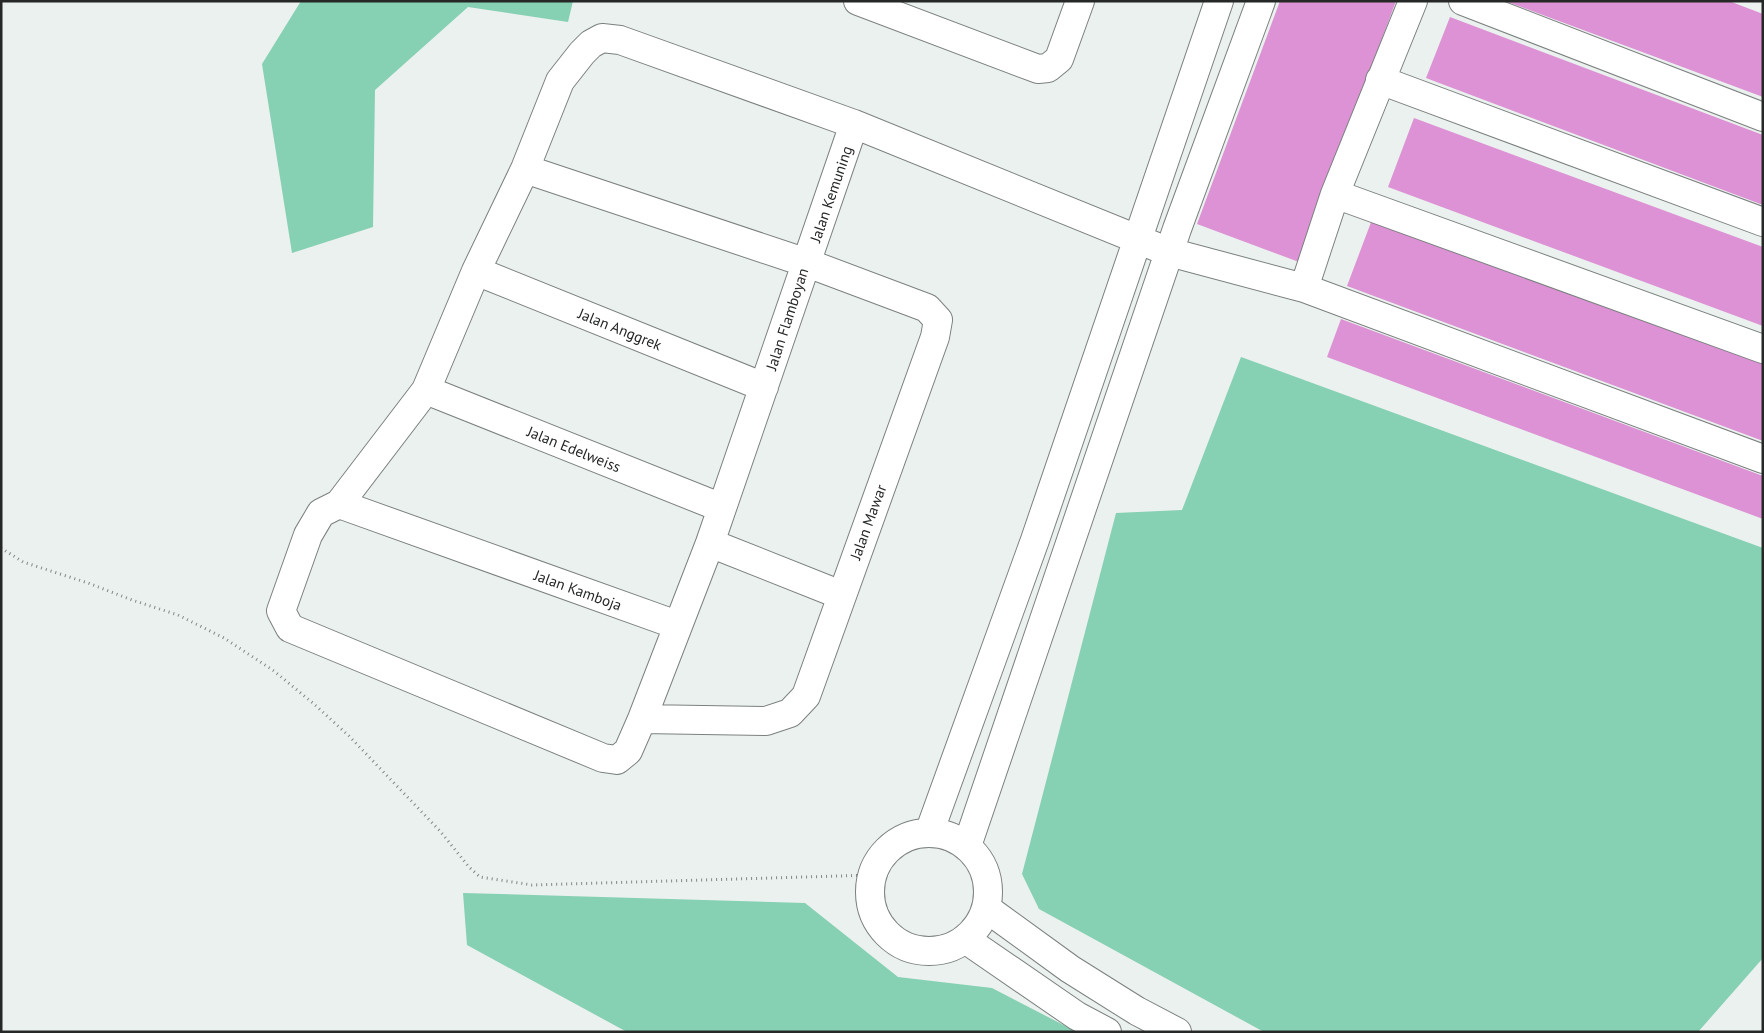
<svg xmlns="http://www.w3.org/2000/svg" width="1764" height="1033" font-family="'PT Sans',sans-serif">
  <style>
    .green { fill: #86d0b4 }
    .building { fill: #dc92d4 }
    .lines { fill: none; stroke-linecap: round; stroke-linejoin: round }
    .street-casing { stroke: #7b817f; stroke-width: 30 }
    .path { stroke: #838785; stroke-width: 3; stroke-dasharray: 1 4; stroke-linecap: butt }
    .street { stroke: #fff; stroke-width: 28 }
    .labels { text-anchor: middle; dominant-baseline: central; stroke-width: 4.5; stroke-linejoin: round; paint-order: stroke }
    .street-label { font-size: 15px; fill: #252827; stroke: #fff }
  </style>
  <rect width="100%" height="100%" fill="#ebf1ee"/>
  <path class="green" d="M301,1h272l-5,21 -100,-15 -93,83 -2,137 -81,26 -30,-189z
    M1241,357l522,191v410l-65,74h-434l-225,-123 -17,-35 94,-361 66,-3z
    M463,893l342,10 93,74 94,11 85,44h-450l-160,-87z"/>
  <path class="building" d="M1280,1h116l-97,261 -102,-38z
    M1505,1h224l34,13v83z
    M1450,17l313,118v70l-337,-127z
    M1414,118l349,129v79l-375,-139z
    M1373,217l390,146v78l-416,-155z
    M1341,319l422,157v43l-436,-162z"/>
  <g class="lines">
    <g class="street-casing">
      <path id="street" d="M858,1l180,68 10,-1 11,-9 21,-58
        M1413,1l-78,193 -31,94 459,171
        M1463,1l300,116
        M1380,80l383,142
        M854,124l-144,419 -68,176 -14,32 -11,9 -14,-2 -313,-130 -9,-17 27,-76 13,-22 18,-9 87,-114 50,-119 49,-102 35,-88 22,-28 9,-9 11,-6 18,2 234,84 315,128 135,36
        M525,169l282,94 120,45 11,12 -3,17 -129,359 -16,17 -24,8 -124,-2
        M1335,194l428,155
        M476,271l288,116
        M426,390l296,118
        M339,504l338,121
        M710,543l131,52
        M870 892a59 59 0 1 1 118 0a59 59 0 1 1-118 0Z
        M929,833l106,-293 184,-539
        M967,846l210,-617 84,-228
        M986,908l84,61 67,42 40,21
        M965,939l112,77 30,16"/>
    </g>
    <path class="path" d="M1,548l22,14 65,21 44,17 46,15 46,23 50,33 40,33 35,32 91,95 29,36 11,10 52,8 341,-10"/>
    <use href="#street" class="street"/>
  </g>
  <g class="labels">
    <g class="street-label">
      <text transform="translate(831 194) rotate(-71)">Jalan Kemuning</text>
      <text transform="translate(787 319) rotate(-72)">Jalan Flamboyan</text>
      <text transform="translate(620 329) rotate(22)">Jalan Anggrek</text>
      <text transform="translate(574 449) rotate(22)">Jalan Edelweiss</text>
      <text transform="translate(868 522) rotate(-70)">Jalan Mawar</text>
      <text transform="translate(578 590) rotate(20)">Jalan Kamboja</text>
    </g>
  </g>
  <rect width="1764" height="1033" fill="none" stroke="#252827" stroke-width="5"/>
</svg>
